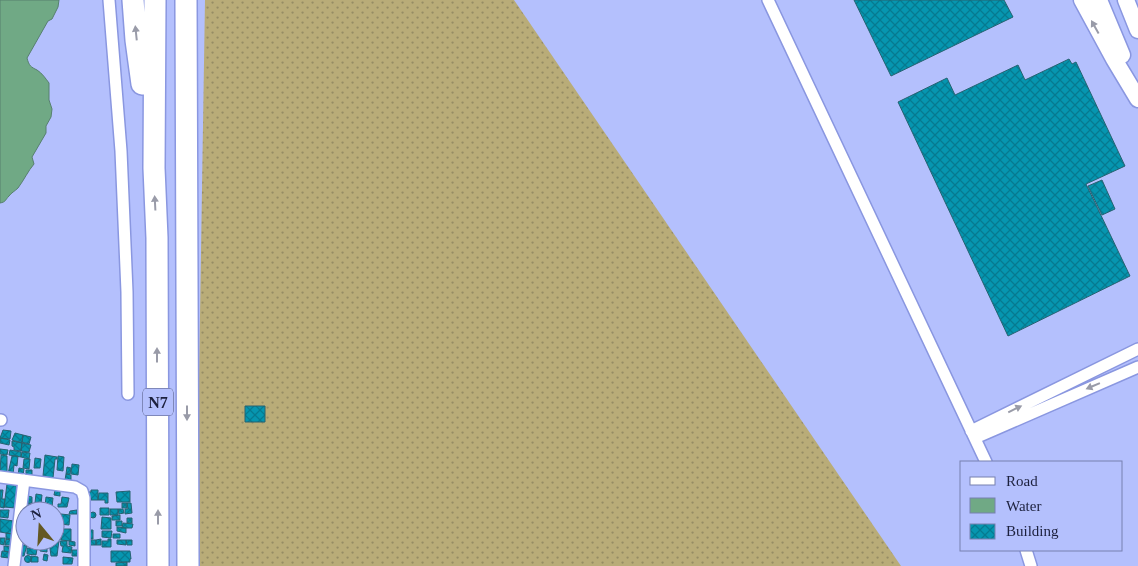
<svg xmlns="http://www.w3.org/2000/svg" width="1138" height="566" font-family="Georgia,serif">
  <style>
    .grass { fill: url(#grass-dots) }
    .water { fill: #70a985; stroke: #57806f }
    .building { fill: url(#building-cross-hatch); stroke: #266271 }
    .lines { fill: none; stroke-linecap: round; stroke-linejoin: round }
    .street-casing { stroke: #8a97e0; stroke-width: 14 }
    .secondary-casing { stroke: #8a97e0; stroke-width: 19 }
    .highway-casing { stroke: #8a97e0; stroke-width: 24 }
    .street { stroke: #fff; stroke-width: 11 }
    .secondary { stroke: #fff; stroke-width: 16 }
    .highway { stroke: #fff; stroke-width: 21 }
    .oneway { fill: #999ba8 }
    .labels { text-anchor: middle; dominant-baseline: central; stroke-width: 5; stroke-linejoin: round; paint-order: stroke }
    .shield { fill: #b4c0fd; stroke: #4a5077; stroke-width: 1 }
    .shield-label { font-size: 16px; font-weight: bold; fill: #1c203d }
  </style>
  <defs>
    <pattern id="grass-dots" width="8" height="8" patternUnits="userSpaceOnUse" patternTransform="scale(1.25)"><rect width="8" height="8" fill="#b9ac78"/><path d="M2 2h.1M6 6h.1" fill="none" stroke="#968c64" stroke-width="1.8" stroke-linecap="round"/></pattern>
    <pattern id="building-cross-hatch" width="8" height="8" patternUnits="userSpaceOnUse" patternTransform="scale(1.25)"><rect width="8" height="8" fill="#0696b0"/><path d="M0 0l8 8M0 8l8-8" fill="none" stroke="#067a90"/></pattern>
  </defs>
  <rect width="100%" height="100%" fill="#b4c0fd"/>
  <path class="grass" d="M205,0h309l387,566h-702v-187z"/>
  <path class="water" d="M0,0h59l-1,7 -6,12 -4,2 -21,37c2,8 4,9 10,12 5,3 9,9 12,13v17l3,9 -1,8 -5,9v7l-14,24 2,7c-6,7 -10,16 -16,24 -3,3 -7,5 -9,8 -4,4 -3,6 -9,7z"/>
  <path class="building" d="M854,0h150l9,17 -122,59z
    M1069,59l3,5 4,-2 49,104 -39,18 44,92 -122,60 -110,-234 49,-24 8,17 63,-30 7,15z
    M1102,180l13,29 -13,6 -14,-29z
    M245,406h20v16h-20z
    M3,430l8,1 -1,8 -10,-1z
    M15,433l8,2 -1,8 -10,-3z
    M23,435l8,2 -2,7 -7,-2z
    M0,438l10,2 -1,5 -9,-2z
    M12,441l10,2 -1,8 -7,-1v-3l-2,-1z
    M22,443l9,2 -2,7 -8,-1z
    M0,449l8,1 -1,5 -7,-1z
    M10,450l11,2v5l-12,-2z
    M22,452l8,1 -1,6 -8,-2z
    M1,455l6,1v17l-7,-1z
    M45,455l12,2v2h-2l-2,19 -10,-2z
    M12,456h6l-1,10 -3,-1 -1,10 -5,-1z
    M58,456l6,1 -1,14 -6,-1z
    M35,458l6,1 -1,9h-6z
    M24,459h6l-1,10 -6,-1z
    M72,464l7,1 -1,10 -7,-1z
    M67,467l4,1 -1,6h-4z
    M19,468l5,1 -1,6h-5z
    M26,470h6v6l-6,1z
    M66,474l5,1v6l-6,-1z
    M7,484h7l3,4 -1,20 -12,-1z
    M0,490h3l-1,9h3l-1,9 -4,-1z
    M55,490h5v6l-6,-1z
    M91,490h7v10h-7v-2h-2v-6h2z
    M130,491v11h-13l-1,-10z
    M99,493h9v10h-3v-3h-7z
    M36,494l6,1 -1,9 -6,-1z
    M28,496l4,1v6h-5z
    M46,497l7,1 -1,9 -7,-1z
    M62,497l7,1 -2,9h-9v-3h3z
    M27,503l5,1 1,7 -6,-1z
    M122,503h5v5h-5z
    M127,503h4l1,10 -7,1v-5h3z
    M35,506h7l-1,5 -7,-1z
    M100,508h9v7h-9z
    M110,509h8v6h-8z
    M118,509h5l1,4 -5,1z
    M0,510h9l-1,8 -8,-1z
    M77,510v4h-8l1,-3z
    M90 515a3 3 0 1 1 6 0a3 3 0 1 1-6 0Z
    M61,514l9,1 -1,10 -9,-1z
    M120,515v5h-8v-4z
    M102,517l9,1v11h-10z
    M127,518h5v5h-5z
    M0,519l14,2 -2,13 -12,-2z
    M116,521h6v5h-6z
    M123,523l10,1 -1,4h-10z
    M117,527l9,1v5l-9,-2z
    M62,529h9v12l-10,-1z
    M88,530h5v9h-5z
    M56,531h5v8h-6z
    M102,531h10l-1,7 -9,-1z
    M6,533l7,1 -1,5h-6z
    M113,534h7v4h-7z
    M0,538h5l-1,7 -4,-1z
    M6,539l5,1v5h-6z
    M101,539v6h-5v-5z
    M108,539h3v8h-9v-6h6z
    M55,540h4l-2,16h-6l-2,-15h6z
    M88,540h8v5h-8z
    M117,540h9v5l-9,-1z
    M126,540h6v5h-5z
    M30,541h9v6h-3v-2l-6,-1z
    M41,541h8v6l-8,-1z
    M60,541h7v5l5,1 -1,6 -9,-1 1,-6h-2z
    M69,541l6,1v4l-6,-1z
    M19,545h8l-3,11h-5z
    M4,546l7,1 -1,5 -6,-1z
    M41,546l6,1v5l-7,-1z
    M27,548l10,1 -1,6 -9,-1z
    M72,550h7v6h-7z
    M2,551l7,1v6l-8,-1z
    M111,551h19l1,8h-1v3h-19z
    M44,554l4,1 -1,6 -4,-1z
    M24.5 559a3.5 3.5 0 1 1 7 0a3.5 3.5 0 1 1-7 0Z
    M31,556l7,1v5h-7z
    M63,557l10,1 -1,6h-9z
    M127,562v4h-11v-3z"/>
  <g class="lines">
    <g class="street-casing">
      <path id="street" d="M109,0l12,151 6,141 1,102
        M768,0l218,462
        M0,420h1
        M971,431l167,-82
        M975,438l163,-71
        M0,477l75,10 7,4 2,7v68
        M1026,550l5,16
        M14,566l10,-86"/>
    </g>
    <g class="secondary-casing">
      <path id="secondary" d="M1082,0l32,59 24,40
        M1099,0l23,55
        M1126,0l12,30"/>
    </g>
    <g class="highway-casing">
      <path id="highway" d="M133,0l3,40 6,44
        M155,0l-1,168 3,70 1,328
        M186,0l2,566"/>
    </g>
    <use href="#street" class="street"/>
    <use href="#secondary" class="secondary"/>
    <use href="#highway" class="highway"/>
  </g>
  <defs><path id="oneway-solid" d="M-6-.8H1V-3.2L6.5 0L1 3.2V.8H-6Z" transform="scale(1.25)"/></defs>
  <g class="oneway">
    <use href="#oneway-solid" transform="translate(1095 27) rotate(-119)"/>
    <use href="#oneway-solid" transform="translate(136 33) rotate(-96)"/>
    <use href="#oneway-solid" transform="translate(155 203) rotate(-93)"/>
    <use href="#oneway-solid" transform="translate(157 355) rotate(-90)"/>
    <use href="#oneway-solid" transform="translate(1093 386) rotate(157)"/>
    <use href="#oneway-solid" transform="translate(1015 409) rotate(-26)"/>
    <use href="#oneway-solid" transform="translate(187 413) rotate(90)"/>
    <use href="#oneway-solid" transform="translate(158 517) rotate(-90)"/>
  </g>
  <g class="labels">
    <rect class="shield" x="143" y="388.5" width="30" height="27" rx="4"/>
    <g class="shield-label">
      <text x="158" y="402">N7</text>
    </g>
  </g>
  <rect x="960" y="461" width="162" height="90" fill="#b4c0fd" stroke="#7780b0"/>
  <rect x="970" y="477" width="25" height="8" fill="#ffffff" stroke="#7780b0"/>
  <text x="1006" y="486" font-size="15" fill="#1c203d">Road</text>
  <rect x="970" y="498" width="25" height="15" fill="#70a985" stroke="#7780b0"/>
  <text x="1006" y="511" font-size="15" fill="#1c203d">Water</text>
  <rect x="970" y="524" width="25" height="15" fill="url(#building-cross-hatch)" stroke="#7780b0"/>
  <text x="1006" y="536" font-size="15" fill="#1c203d">Building</text>
  <g transform="translate(40 526) rotate(342)"><circle r="24" fill="#b4c0fd" stroke="#7780b0"/>
  <path d="M0-4L9 19L0 12L-9 19Z" fill="#645824"/>
  <text y="-8" font-size="14" font-weight="bold" text-anchor="middle" fill="#1c203d">N</text>
  </g>
</svg>
